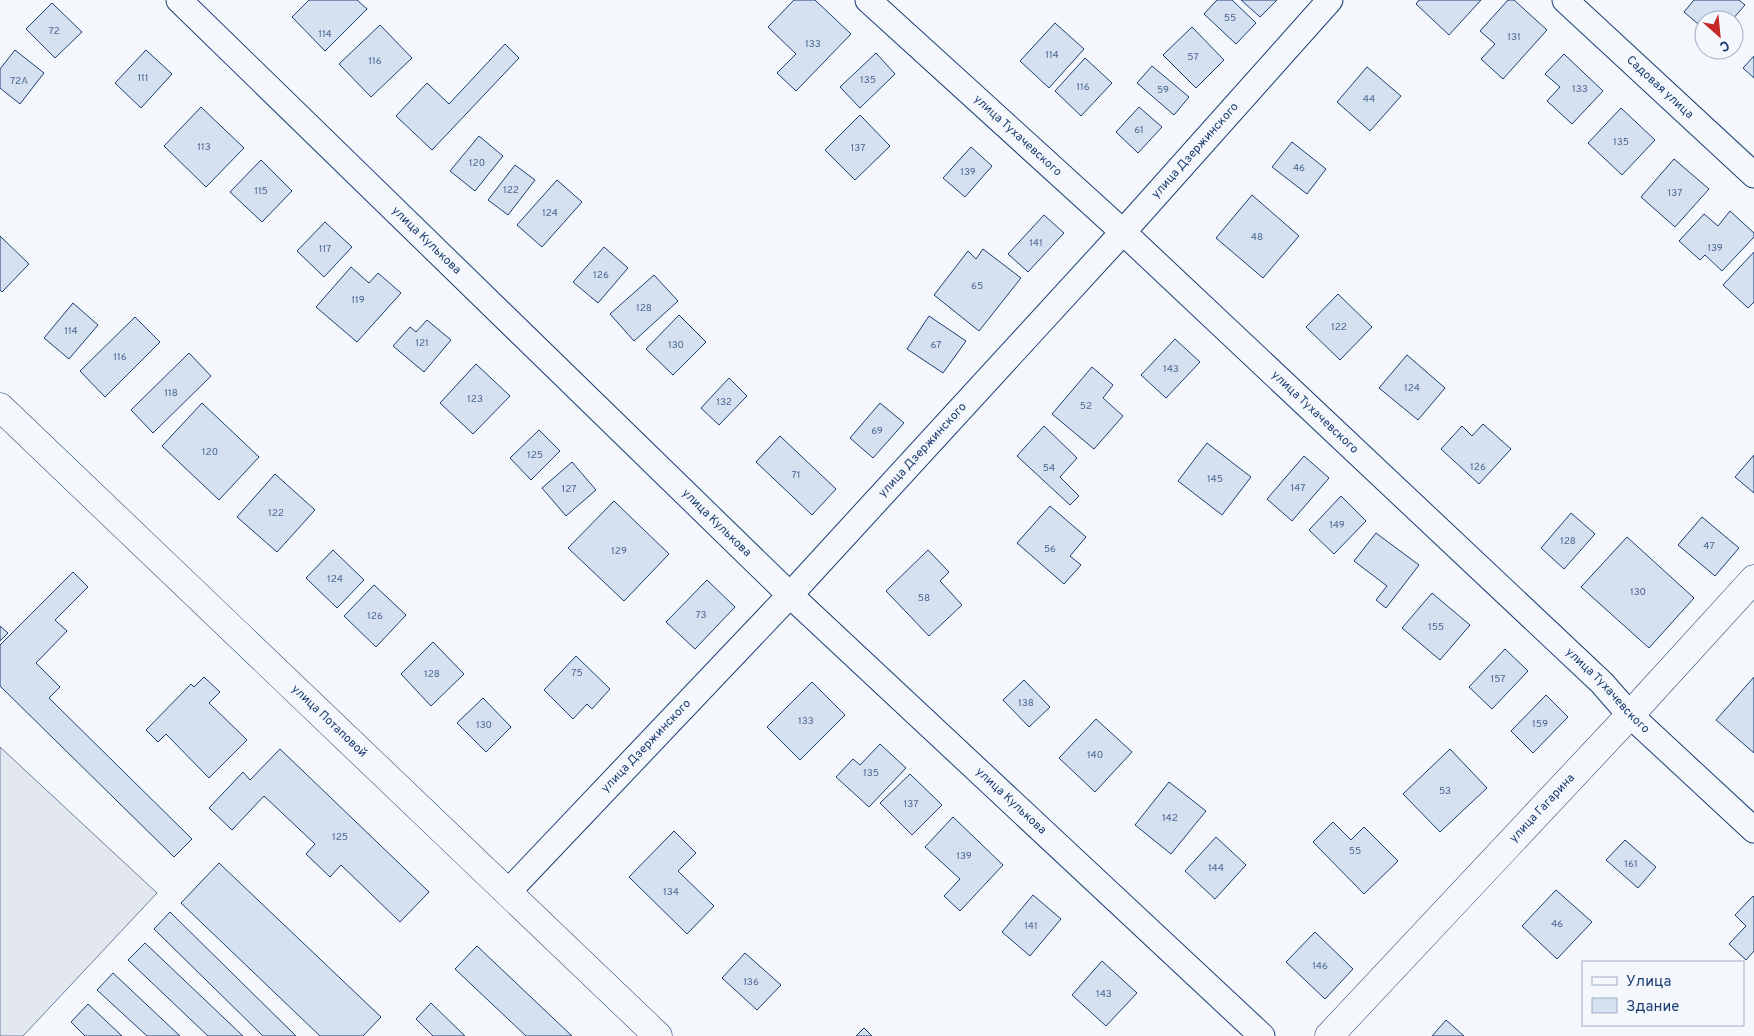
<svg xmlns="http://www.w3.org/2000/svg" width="1754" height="1036" font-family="Overpass,sans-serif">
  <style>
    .parking { fill: #e3e8f0; stroke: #687fa3 }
    .building { fill: #d5e0f0; stroke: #1d3f73 }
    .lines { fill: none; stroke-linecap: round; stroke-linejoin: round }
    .minor-casing { stroke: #1d3f73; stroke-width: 27 }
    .secondary-casing { stroke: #1d3f73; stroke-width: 29 }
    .minor { stroke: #f4f7fb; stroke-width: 25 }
    .secondary { stroke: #f4f7fb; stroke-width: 28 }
    .labels { text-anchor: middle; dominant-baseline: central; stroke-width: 4; stroke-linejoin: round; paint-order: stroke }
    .number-label { font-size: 10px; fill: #4b6792 }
    .street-label { font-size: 12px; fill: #1d3f73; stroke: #f4f7fb }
  </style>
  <rect width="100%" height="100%" fill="#f4f7fb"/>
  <path class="parking" d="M0,747l157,146 -134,143h-23z"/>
  <path class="building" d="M309,0h48l10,9 -42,42 -33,-34z
    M794,0h21l36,34 -55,57 -19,-18 19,-19 -28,-27z
    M1217,0h15l24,23 -20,21 -32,-30z
    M1241,0h36l-17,17z
    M1419,0h62l-32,35 -33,-31z
    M1508,0h6l33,30 -44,49 -22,-20 14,-15 -15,-13z
    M1694,0h45l6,5 -13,15h-28v9l-20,-17z
    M52,3l30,29 -27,26 -29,-29z
    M1055,23l29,26 -35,39 -29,-27z
    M380,25l32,33 -41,39 -32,-33z
    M1192,27l32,33 -28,28 -33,-33z
    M505,44l14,14 -87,92 -36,-34 31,-33 22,21z
    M15,50l29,23 -24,31 -20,-16v-19z
    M146,50l26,24 -31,34 -26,-25z
    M876,53l19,21 -35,34 -20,-21z
    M1564,54l39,37 -31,33 -25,-23 13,-14 -15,-13z
    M1754,56v22l-11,-10z
    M1085,58l27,25 -31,33 -26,-25z
    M1152,66l37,31 -15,18 -37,-32z
    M1367,67l34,29 -31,35 -33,-29z
    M201,107l43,41 -38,39 -42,-41z
    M1139,107l23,20 -24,26 -22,-21z
    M1621,108l34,32 -33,35 -34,-32z
    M860,115l30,31 -35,34 -30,-30z
    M479,136l24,20 -28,35 -25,-20z
    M1292,142l34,27 -19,25 -35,-27z
    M971,147l21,19 -27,31 -22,-19z
    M1674,159l35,30 -34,38 -34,-30z
    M261,160l31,31 -30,31 -32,-30z
    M515,165l20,15 -27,35 -20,-15z
    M557,180l25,22 -40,45 -25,-22z
    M1252,195l47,41 -36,42 -47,-40z
    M1730,211l24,22v4l-32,34 -17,-16 -5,5 -21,-19 25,-27 14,12z
    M1044,215l20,18 -36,39 -20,-18z
    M325,222l27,25 -28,30 -27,-26z
    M0,236l29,28 -27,28 -2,-2z
    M604,247l24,21 -30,35 -25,-21z
    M983,249l38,29 -42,53 -45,-36 34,-44 8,8z
    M1754,252v50l-6,6 -25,-23z
    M351,267l18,16 9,-10 23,20 -44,49 -41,-35z
    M654,275l24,26 -44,40 -24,-27z
    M1338,294l34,33 -32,33 -34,-33z
    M73,303l25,22 -29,34 -25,-21z
    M679,315l27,27 -33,33 -27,-26z
    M929,316l37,25 -23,32 -36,-24z
    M135,317l25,25 -55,55 -25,-26z
    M427,320l24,20 -27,32 -31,-26 17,-19 6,5z
    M1175,339l25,23 -34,36 -25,-23z
    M189,353l22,23 -58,57 -22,-23z
    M1407,355l38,33 -27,32 -39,-32z
    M476,364l34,32 -37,38 -33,-31z
    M1092,367l21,18 -10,13 20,18 -29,33 -42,-35z
    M729,378l18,18 -28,29 -18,-17z
    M202,403l57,54 -40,43 -57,-54z
    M880,403l24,20 -31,35 -23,-20z
    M1483,424l28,25 -32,35 -38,-35 21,-23 10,10z
    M1044,426l33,32 -17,19 19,19 -9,9 -53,-49z
    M539,430l21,21 -29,29 -21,-22z
    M780,436l56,53 -24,26 -56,-53z
    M1207,443l44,34 -29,38 -44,-34z
    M1754,455v38l-19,-16z
    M1304,456l25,22 -37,43 -25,-22z
    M572,462l24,28 -30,26 -24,-28z
    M275,474l40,36 -38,42 -40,-35z
    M1341,496l25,25 -32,33 -25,-24z
    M614,501l55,53 -45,47 -56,-53z
    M1050,506l36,31 -16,19 11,9 -17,19 -47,-41z
    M1571,513l24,21 -31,35 -23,-21z
    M1702,517l37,31 -24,28 -37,-31z
    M1376,533l43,32 -33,43 -10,-8 11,-14 -33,-25z
    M1627,537l67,61 -45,50 -68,-61z
    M333,550l31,30 -27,28 -31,-30z
    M928,550l21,22 -9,9 22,24 -33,31 -43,-45z
    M73,572l15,15 -33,33 12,11 -31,32 24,24 -11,11 143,141 -18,18 -174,-171v-41z
    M707,580l28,27 -40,42 -29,-27z
    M374,585l32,30 -30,32 -32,-31z
    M1432,593l38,32 -30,35 -38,-32z
    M0,626l8,7 -8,8z
    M433,642l31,32 -33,32 -30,-32z
    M1505,649l23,22 -36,38 -23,-22z
    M576,656l34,33 -18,20 -5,-5 -14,15 -29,-29z
    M204,677l16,15 -11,11 38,37 -38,38 -43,-44 -8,8 -12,-12 45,-46 3,3z
    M1754,677v76l-38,-33z
    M1024,680l26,27 -21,20 -26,-27z
    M812,682l33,33 -45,45 -33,-33z
    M1546,695l22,22 -35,36 -22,-22z
    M483,698l28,29 -25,25 -29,-29z
    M1096,719l36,33 -37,40 -36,-34z
    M880,744l26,24 -37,39 -33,-30 17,-18 7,6z
    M280,749l149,143 -29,30 -59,-57 -11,12 -24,-23 9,-10 -51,-48 -32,34 -23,-22 34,-36 7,8z
    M1450,749l37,39 -47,44 -37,-38z
    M910,774l32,31 -30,30 -32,-32z
    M1169,782l37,29 -35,43 -36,-29z
    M953,817l50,48 -43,46 -16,-15 16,-17 -35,-32z
    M1333,822l18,18 13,-13 34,34 -34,33 -51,-52z
    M674,831l22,22 -18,18 36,35 -27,28 -58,-57z
    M1216,837l30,28 -31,34 -30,-28z
    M1625,840l31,27 -18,21 -32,-28z
    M219,863l162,154 -18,19h-43l-139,-133z
    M1556,890l36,32 -35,37 -35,-33z
    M1033,895l28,24 -31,37 -28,-24z
    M1753,896l1,2v53l-8,9 -17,-16 17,-18 -11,-11z
    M170,912l126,124h-33l-109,-107z
    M1315,932l38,37 -28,30 -39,-37z
    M145,943l98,93h-35l-80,-76z
    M477,946l95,90h-46l-71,-67z
    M745,953l36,32 -24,25 -35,-32z
    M1102,961l35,32 -31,33 -34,-31z
    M113,973l67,63h-33l-50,-46z
    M431,1003l34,33h-32l-17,-17z
    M88,1004l34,32h-37l-14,-14z
    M1446,1020l18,16h-32z
    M864,1028l8,8h-16z"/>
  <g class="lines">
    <g class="minor-casing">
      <g id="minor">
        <path id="s1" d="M179,0l611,595 472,441"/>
        <path id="s2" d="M868,0l255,232 479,451 28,32 124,115"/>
        <path id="s3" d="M1565,0l189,175"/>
        <path id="s4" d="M508,892l282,-297 333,-363 207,-232"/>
      </g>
    </g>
    <g class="secondary-casing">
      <g id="secondary">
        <path id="s5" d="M0,407l658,629"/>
        <path id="s6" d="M1329,1036l301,-321 124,-136"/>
      </g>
    </g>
    <use href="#minor" class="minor"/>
    <use href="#secondary" class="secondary"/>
  </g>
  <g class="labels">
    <g class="number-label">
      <text x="1230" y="18">55</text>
      <text x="54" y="31">72</text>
      <text x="325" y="34">114</text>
      <text x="1514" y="37">131</text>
      <text x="813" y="44">133</text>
      <text x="1052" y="55">114</text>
      <text x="1193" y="57">57</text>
      <text x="375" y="61">116</text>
      <text x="143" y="78">111</text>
      <text x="868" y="80">135</text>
      <text x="19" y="81">72А</text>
      <text x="1083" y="87">116</text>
      <text x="1580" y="89">133</text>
      <text x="1163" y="90">59</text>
      <text x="1369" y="99">44</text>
      <text x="1139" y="130">61</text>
      <text x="1621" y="142">135</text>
      <text x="204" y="147">113</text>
      <text x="858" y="148">137</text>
      <text x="477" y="163">120</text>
      <text x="1299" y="168">46</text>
      <text x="968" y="172">139</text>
      <text x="511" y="190">122</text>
      <text x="261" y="191">115</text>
      <text x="1675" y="193">137</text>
      <text x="550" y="213">124</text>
      <text x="1257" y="237">48</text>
      <text x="1036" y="243">141</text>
      <text x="1715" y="248">139</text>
      <text x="325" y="249">117</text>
      <text x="601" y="275">126</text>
      <text x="977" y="286">65</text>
      <text x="358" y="300">119</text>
      <text x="644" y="308">128</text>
      <text x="1339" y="327">122</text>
      <text x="71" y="331">114</text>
      <text x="422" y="343">121</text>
      <text x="676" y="345">130</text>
      <text x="936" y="345">67</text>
      <text x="120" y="357">116</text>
      <text x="1171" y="369">143</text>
      <text x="1412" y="388">124</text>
      <text x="171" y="393">118</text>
      <text x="475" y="399">123</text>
      <text x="724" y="402">132</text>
      <text x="1086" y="406">52</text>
      <text x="877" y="431">69</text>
      <text x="210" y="452">120</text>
      <text x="535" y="455">125</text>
      <text x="1478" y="467">126</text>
      <text x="1049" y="468">54</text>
      <text x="796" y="475">71</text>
      <text x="1215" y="479">145</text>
      <text x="1298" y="488">147</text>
      <text x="569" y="489">127</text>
      <text x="276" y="513">122</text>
      <text x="1337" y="525">149</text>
      <text x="1568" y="541">128</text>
      <text x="1709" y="546">47</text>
      <text x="1050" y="549">56</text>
      <text x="619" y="551">129</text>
      <text x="335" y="579">124</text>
      <text x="1638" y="592">130</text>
      <text x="924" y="598">58</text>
      <text x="701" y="615">73</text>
      <text x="375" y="616">126</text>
      <text x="1436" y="627">155</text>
      <text x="577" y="673">75</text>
      <text x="432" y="674">128</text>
      <text x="1498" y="679">157</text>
      <text x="1026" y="703">138</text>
      <text x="806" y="721">133</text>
      <text x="1540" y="724">159</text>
      <text x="484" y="725">130</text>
      <text x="1095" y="755">140</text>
      <text x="871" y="773">135</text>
      <text x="1445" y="791">53</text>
      <text x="911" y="804">137</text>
      <text x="1170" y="818">142</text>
      <text x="340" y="837">125</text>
      <text x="1355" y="851">55</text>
      <text x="964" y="856">139</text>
      <text x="1631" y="864">161</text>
      <text x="1216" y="868">144</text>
      <text x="671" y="892">134</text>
      <text x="1557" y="924">46</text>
      <text x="1031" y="926">141</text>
      <text x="1320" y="966">146</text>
      <text x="751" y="982">136</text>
      <text x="1104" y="994">143</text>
    </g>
    <g class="street-label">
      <text stroke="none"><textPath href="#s3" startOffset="129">Садовая улица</textPath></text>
      <text stroke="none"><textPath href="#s2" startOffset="202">улица Тухачевского</textPath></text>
      <text stroke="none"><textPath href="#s4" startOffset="1011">улица Дзержинского</textPath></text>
      <text stroke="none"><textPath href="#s1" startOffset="345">улица Кулькова</textPath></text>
      <text stroke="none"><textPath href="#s2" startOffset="608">улица Тухачевского</textPath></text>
      <text stroke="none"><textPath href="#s4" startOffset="606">улица Дзержинского</textPath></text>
      <text stroke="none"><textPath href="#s1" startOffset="750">улица Кулькова</textPath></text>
      <text stroke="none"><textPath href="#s2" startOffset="1012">улица Тухачевского</textPath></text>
      <text stroke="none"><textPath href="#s5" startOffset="455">улица Потаповой</textPath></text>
      <text stroke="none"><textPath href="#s4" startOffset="201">улица Дзержинского</textPath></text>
      <text stroke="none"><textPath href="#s1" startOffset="1155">улица Кулькова</textPath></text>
      <text stroke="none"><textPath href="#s6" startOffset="312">улица Гагарина</textPath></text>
    </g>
  </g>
  <rect x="1582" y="961" width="162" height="65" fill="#f4f7fb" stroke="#9eadc5"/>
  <rect x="1592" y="977" width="25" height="8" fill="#f4f7fb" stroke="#9eadc5"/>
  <text x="1626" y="986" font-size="15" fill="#1d3f73">Улица</text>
  <rect x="1592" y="998" width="25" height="15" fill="#d5e0f0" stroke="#9eadc5"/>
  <text x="1626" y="1011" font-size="15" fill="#1d3f73">Здание</text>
  <g transform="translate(1719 35) rotate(153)"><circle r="24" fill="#f4f7fb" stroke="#9eadc5"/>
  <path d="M0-4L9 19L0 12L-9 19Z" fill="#c62828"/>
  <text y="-8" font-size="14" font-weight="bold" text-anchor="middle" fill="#1d3f73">С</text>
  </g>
</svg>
